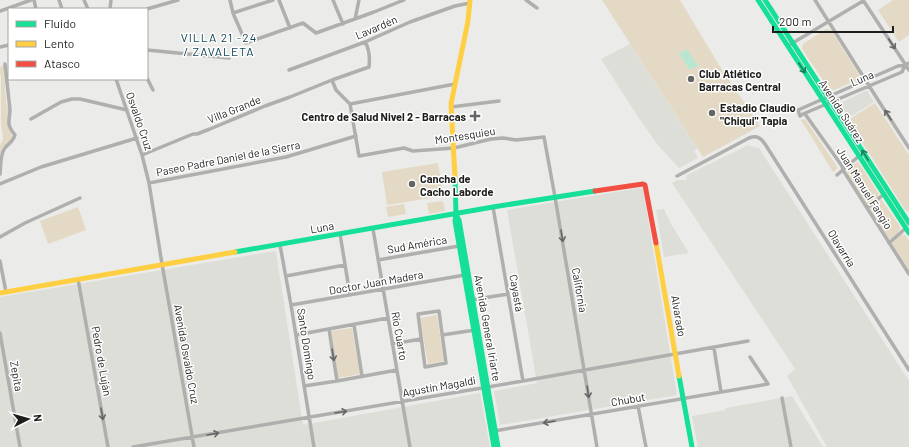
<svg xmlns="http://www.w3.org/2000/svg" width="909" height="447" font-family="Barlow,sans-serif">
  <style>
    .built { fill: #dcded7 }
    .green { fill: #e3d9c5 }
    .water { fill: #b9e6d0 }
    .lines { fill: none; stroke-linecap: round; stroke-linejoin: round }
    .street { stroke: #afafae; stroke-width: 3.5 }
    .fast { stroke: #16e098; stroke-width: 5 }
    .slow { stroke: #ffcf43; stroke-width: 5 }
    .jam { stroke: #f24e42; stroke-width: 5 }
    .oneway { stroke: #666665 }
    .oneway2 { stroke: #1a7f5a }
    .poi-dot { fill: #656664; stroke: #fff; stroke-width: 1.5 }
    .labels { text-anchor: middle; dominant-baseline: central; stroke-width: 3; stroke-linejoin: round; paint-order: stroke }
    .street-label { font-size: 11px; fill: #1d1e1c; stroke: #fff }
    .poi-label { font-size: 11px; font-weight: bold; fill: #1d1e1c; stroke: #fff; text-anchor: start }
    .neighbourhood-label { font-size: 12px; letter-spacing: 1px; fill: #124456; stroke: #fff }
  </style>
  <rect width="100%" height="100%" fill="#ebece9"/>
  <path class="built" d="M630,44l67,104 -3,3 4,7 -19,10 -22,-24 -16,-23 -14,-21 -26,-41z
    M867,90l7,12 -26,16 -9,-14z
    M748,145l11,3 150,233v66h-82l-40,-71 8,-7 -123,-186 6,-3h8l1,-5z
    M640,188l3,1 34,206 -177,30 -6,-34 43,-8 -30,-173z
    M664,209l7,15 18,29 -25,4 -8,-47z
    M275,251l1,1 27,173 177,-32 10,54h-490v-150z
    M792,396l31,51h-125l-6,-31 33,-6v-2z"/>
  <path class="green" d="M602,0h78l39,65 41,61 -57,31z
    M893,0h16v35l-10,7 -21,-32z
    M826,29l5,1 29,46 -1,3 -25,11 -5,-1 -27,-40 1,-5z
    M4,65l2,38 3,9 -1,15 4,7v4l-2,3 -7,7 -3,10v-12l3,-8 -2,-15v-48l-1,-1v-7z
    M875,103l34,52v57l-4,-2 -57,-90z
    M805,119l33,49 -5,4 -32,-52z
    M858,162l1,1 20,31c-1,5 -8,10 -13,11l-18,-29 -1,-4c1,-4 7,-9 11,-10z
    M438,163l5,33 -56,9 -5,-33z
    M881,199l19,27c1,6 -5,9 -9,13h-3l-18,-30 1,-3z
    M443,201l2,10 -16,3 -2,-11z
    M404,204l2,10 -18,3 -2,-10z
    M78,207l8,23 -38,14 -8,-23z
    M901,234l4,1 4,6v30l-17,-27v-1z
    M437,315l7,46 -16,3 -8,-46z
    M352,328l8,46 -22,4 -7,-47z"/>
  <path class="water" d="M687,49l10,15 1,-1 1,2 -9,5 -11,-16z"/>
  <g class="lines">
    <path class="street" d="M34,0l2,9
      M59,0l3,9
      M84,0l4,9
      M230,0l3,13 13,30 57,-20 13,10 58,-21 30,-12
      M279,0l11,28
      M333,0l10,24
      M526,0l11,8
      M815,0l63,100 31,48
      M863,0l46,70
      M110,9l1,-9
      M147,9l31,-9
      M0,11l31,-11
      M233,13l40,-13
      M355,19l4,-19
      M791,44l72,-43
      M0,47l9,-2
      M147,50l82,8
      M905,65l-3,7 -99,42 -3,2 -2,-6 100,-44 7,-1 4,-2
      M289,70l76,-28 45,-20 45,-16 15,-3
      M147,78l6,12
      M116,79l26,76 7,28 13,81 32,183
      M332,80l4,10 14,14
      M455,84l-105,20 9,52 45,-8 9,3 41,-3 37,-9 12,-1 13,2 28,-3 11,60 42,250
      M451,107l48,-6
      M805,114l37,52 1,4 66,104
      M31,119l30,-17 11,-3h8l47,11
      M142,155l51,-21h4l13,-5 55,-23 25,-9 42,-17 37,-13c1,-9 1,-17 -4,-25
      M0,174c1,-8 0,-20 5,-26 4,-5 8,-6 10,-13 -3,-4 -7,-8 -6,-14 0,-4 1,-7 1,-11l-5,-46
      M837,175l22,-19
      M677,176l72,-38c8,-3 12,0 16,6l144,226
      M149,183l137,-26 70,-21
      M0,184l41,-17 96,-29
      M493,207l30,174
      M867,208l17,-14
      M373,229l37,218
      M340,234l10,61
      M0,237l25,-14 55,-25
      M889,243l17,-15
      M280,245l11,60 23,142
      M378,260l81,-14
      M0,261l6,31
      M286,276l59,-11
      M78,279l30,168
      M471,300l37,-6
      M291,305l174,-30
      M439,311l7,52 -21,4 -7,-53z
      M354,325l8,51
      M329,329l8,52
      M0,333l20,114
      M296,335l92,-17
      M442,335l33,-5
      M392,344l29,-5
      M714,348l7,44
      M304,386l33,-5 60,-11
      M782,398l9,49
      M638,406l8,41
      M494,431l274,-47 -18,-27
      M133,447l390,-66 225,-40"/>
    <path class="fast" d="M758,0l151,233
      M765,0l144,223
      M455,178l1,36 -1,7 39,226
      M456,215l3,5 39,227
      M235,252l258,-45 102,-16
      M679,376l13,71"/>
    <path class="slow" d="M455,178l-4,-74 17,-83 2,-21
      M656,243l23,133
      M0,293l235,-41"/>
    <path class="jam" d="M595,191l48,-7 2,1 11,58"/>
  </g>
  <defs><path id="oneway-shaft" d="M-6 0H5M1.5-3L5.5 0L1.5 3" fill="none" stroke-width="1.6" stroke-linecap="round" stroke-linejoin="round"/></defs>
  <g class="oneway">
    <use href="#oneway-shaft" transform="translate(892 44) rotate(57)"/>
    <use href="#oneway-shaft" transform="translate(888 115) rotate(-123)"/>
    <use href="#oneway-shaft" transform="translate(562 236) rotate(80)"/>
    <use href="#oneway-shaft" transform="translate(333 355) rotate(81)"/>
    <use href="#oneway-shaft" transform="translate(588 392) rotate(82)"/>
    <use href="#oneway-shaft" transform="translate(341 412) rotate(-9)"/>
    <use href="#oneway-shaft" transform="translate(102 414) rotate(80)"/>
    <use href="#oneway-shaft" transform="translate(549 422) rotate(170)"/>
    <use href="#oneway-shaft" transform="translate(213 434) rotate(-10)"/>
  </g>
  <g class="oneway2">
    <use href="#oneway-shaft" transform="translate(802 68) rotate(57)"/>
    <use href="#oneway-shaft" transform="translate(865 155) rotate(-122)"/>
  </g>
  <g class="poi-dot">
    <circle cx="691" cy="79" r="4"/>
    <circle cx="712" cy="113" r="4"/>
    <path d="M473 110h4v4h4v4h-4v4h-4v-4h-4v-4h4z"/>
    <circle cx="412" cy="184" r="4"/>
  </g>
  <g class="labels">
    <g class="street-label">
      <text transform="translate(376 27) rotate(-23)">Lavardén</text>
      <text transform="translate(862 78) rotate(-23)">Luna</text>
      <text transform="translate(234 109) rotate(-22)">Villa Grande</text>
      <text transform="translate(842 111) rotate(57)">Avenida Suárez</text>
      <text transform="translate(140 121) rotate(71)">Osvaldo Cruz</text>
      <text transform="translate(465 135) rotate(-9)">Montesquieu</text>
      <text transform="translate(228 158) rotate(-11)">Paseo Padre Daniel de la Sierra</text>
      <text transform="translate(865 188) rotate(58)">Juan Manuel Fangio</text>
      <text transform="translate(322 227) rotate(-10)">Luna</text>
      <text transform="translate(417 244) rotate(-10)">Sud América</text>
      <text transform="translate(842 248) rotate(58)">Olavarría</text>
      <text transform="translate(376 282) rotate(-10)">Doctor Juan Madera</text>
      <text transform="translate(580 290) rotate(80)">California</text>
      <text transform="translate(517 293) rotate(80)">Cayastá</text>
      <text transform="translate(679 316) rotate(80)">Alvarado</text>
      <text transform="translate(488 328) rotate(80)">Avenida General Iriarte</text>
      <text transform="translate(400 336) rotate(80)">Río Cuarto</text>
      <text transform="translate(307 344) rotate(81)">Santo Domingo</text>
      <text transform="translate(187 354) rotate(80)">Avenida Osvaldo Cruz</text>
      <text transform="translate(102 361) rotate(80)">Pedro de Luján</text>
      <text transform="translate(17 376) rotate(80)">Zepita</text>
      <text transform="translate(439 386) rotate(-10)">Agustín Magaldi</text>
      <text transform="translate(628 399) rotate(-10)">Chubut</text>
    </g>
    <g class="poi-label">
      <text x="699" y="73">Club Atlético<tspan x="699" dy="13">Barracas Central</tspan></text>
      <text x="720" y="107">Estadio Claudio<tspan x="720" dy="13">"Chiqui" Tapia</tspan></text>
      <text x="466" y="116" text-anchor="end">Centro de Salud Nivel 2 - Barracas</text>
      <text x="420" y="178">Cancha de<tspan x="420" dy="13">Cacho Laborde</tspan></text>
    </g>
    <g class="neighbourhood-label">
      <text x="219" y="37">VILLA 21 -24<tspan x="219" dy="14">/ ZAVALETA</tspan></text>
    </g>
  </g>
  <rect x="8" y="8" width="140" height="72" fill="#ffffff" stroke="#a5a5a4"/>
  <rect x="16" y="21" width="20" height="6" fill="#16e098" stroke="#a5a5a4"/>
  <text x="44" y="28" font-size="12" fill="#1d1e1c">Fluido</text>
  <rect x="16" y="41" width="20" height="6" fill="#ffcf43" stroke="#a5a5a4"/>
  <text x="44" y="48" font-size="12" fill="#1d1e1c">Lento</text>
  <rect x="16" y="61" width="20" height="6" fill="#f24e42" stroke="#a5a5a4"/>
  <text x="44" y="68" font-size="12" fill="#1d1e1c">Atasco</text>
  <g transform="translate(28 419) rotate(84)" stroke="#ffffff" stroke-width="3" paint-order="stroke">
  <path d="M0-3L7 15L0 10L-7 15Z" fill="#1d1e1c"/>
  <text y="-6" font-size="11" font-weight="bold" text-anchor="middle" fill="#1d1e1c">N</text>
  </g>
  <path d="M773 26v6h120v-6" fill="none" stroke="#1d1e1c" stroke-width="2"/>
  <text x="779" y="26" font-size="12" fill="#1d1e1c" stroke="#ffffff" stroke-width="3" paint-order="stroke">200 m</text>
</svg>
